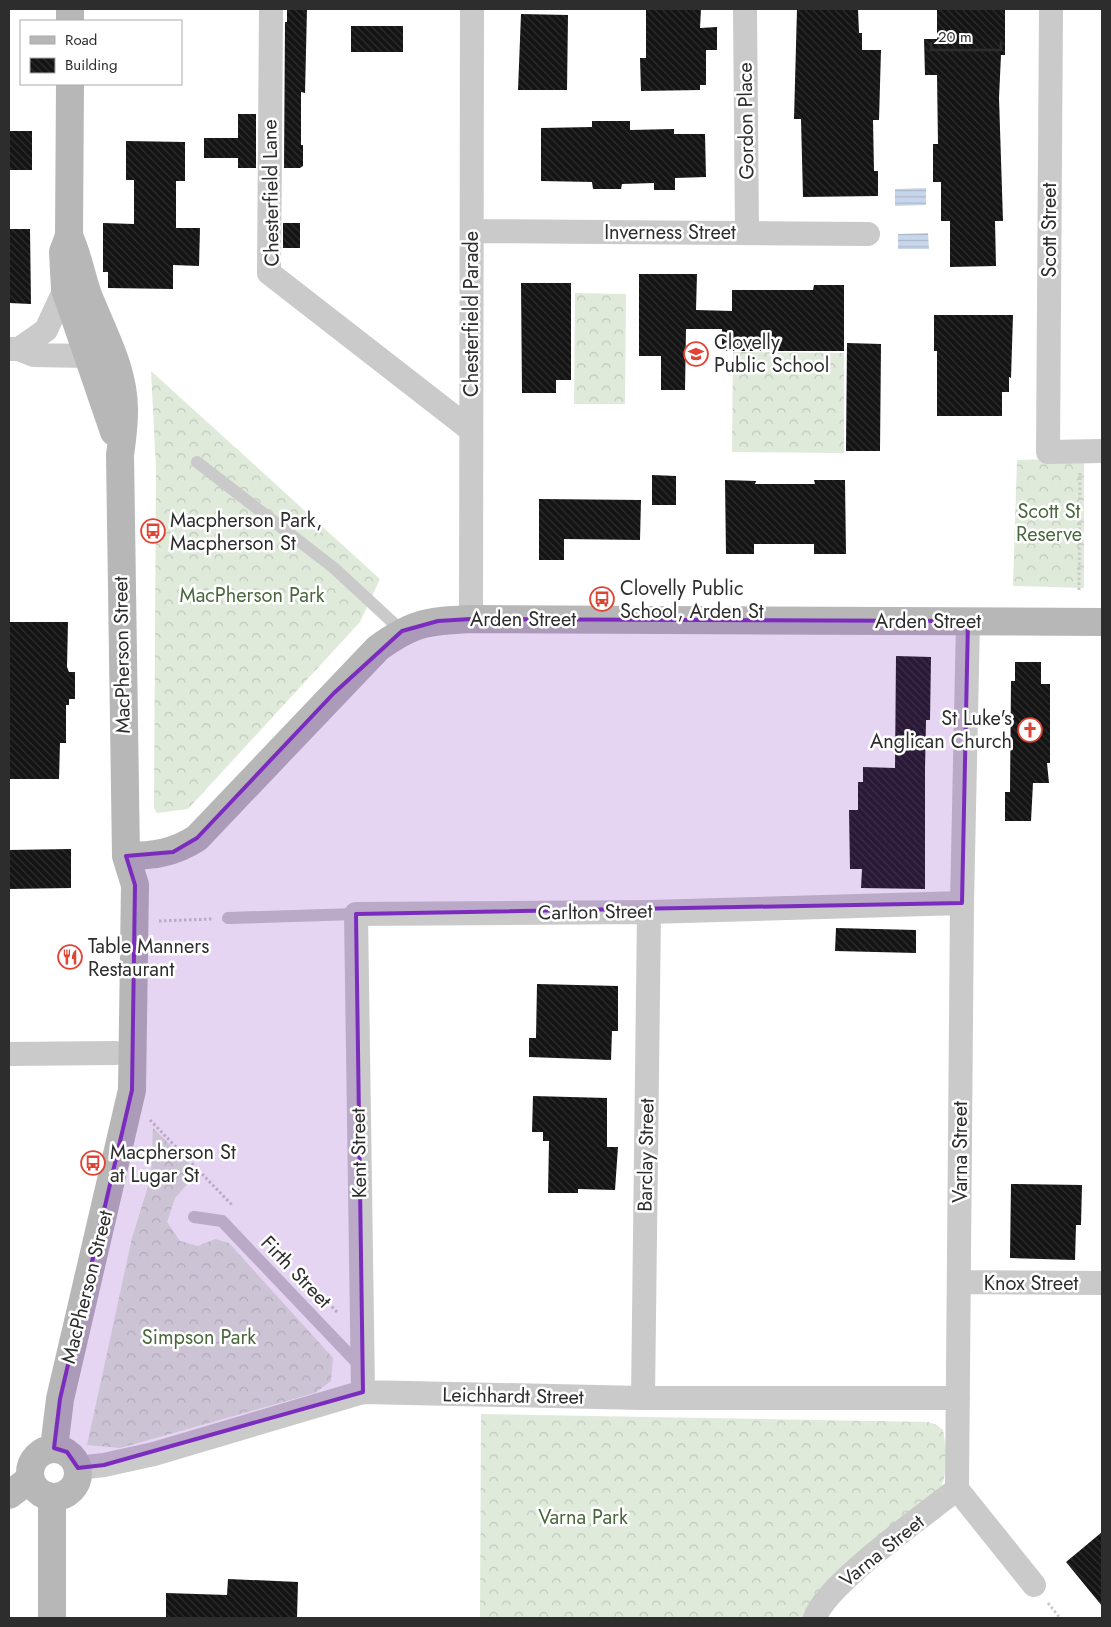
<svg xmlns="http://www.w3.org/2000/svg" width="1111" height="1627" font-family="Jost,sans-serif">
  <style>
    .forest { fill: url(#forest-crowns) }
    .water { fill: url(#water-rules) }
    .building { fill: url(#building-back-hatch) }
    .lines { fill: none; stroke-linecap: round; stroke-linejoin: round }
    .path { stroke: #cacaca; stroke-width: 3; stroke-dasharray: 2.5 2.5; stroke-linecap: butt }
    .lane { stroke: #cacaca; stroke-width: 12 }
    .street { stroke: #cacaca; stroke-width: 24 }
    .secondary { stroke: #b7b7b7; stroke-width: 28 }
    .marked { fill: #7b2cbf; fill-opacity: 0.2; stroke: #7b2cbf; stroke-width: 4; stroke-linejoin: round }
    .labels { text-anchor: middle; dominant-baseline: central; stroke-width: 5; stroke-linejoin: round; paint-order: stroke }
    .street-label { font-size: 20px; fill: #2d2d2d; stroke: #fff }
    .poi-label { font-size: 20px; fill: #2d2d2d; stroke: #fff; text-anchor: start }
    .park-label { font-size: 20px; fill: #49673c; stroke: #fff }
  </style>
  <defs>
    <pattern id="forest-crowns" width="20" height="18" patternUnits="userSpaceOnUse" patternTransform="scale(1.25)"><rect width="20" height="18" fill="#e0eadb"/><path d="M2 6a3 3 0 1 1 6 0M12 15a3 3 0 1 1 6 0" fill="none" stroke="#c0c9bc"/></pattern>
    <pattern id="water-rules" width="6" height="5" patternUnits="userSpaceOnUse" patternTransform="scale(1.25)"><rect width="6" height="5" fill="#c7d6ea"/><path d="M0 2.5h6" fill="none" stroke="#abb8c9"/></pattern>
    <pattern id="building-back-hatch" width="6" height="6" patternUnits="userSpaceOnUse" patternTransform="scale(1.25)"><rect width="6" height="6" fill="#141414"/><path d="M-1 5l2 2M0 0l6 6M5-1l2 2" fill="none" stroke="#2e2e2e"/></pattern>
  </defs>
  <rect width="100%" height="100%" fill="#fff"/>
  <path class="forest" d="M575,293l51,1 -1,110h-51z
    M733,352l111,1v100l-112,-1z
    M151,371l229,208 -20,43 -172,187 -31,4 -3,-5 2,-340z
    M1084,458v130l-71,-2 4,-126z
    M153,1128l45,44 -23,26 -8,24 13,19 18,5 17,-7 14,4 104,115 -2,23 -16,12 -195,55 -33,-3 45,-207 19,-61z
    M481,1414l447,8 9,3 6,5c4,20 6,45 -5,63l-114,92 -14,19 -6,14h-324z"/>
  <path class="water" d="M926,188v17l-31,1v-17z
    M928,233l1,16h-31v-15z"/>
  <path class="building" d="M287,9h20l-2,84 -4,-1v53h2v21l-3,2h-16l1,-146h2z
    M646,9h55l-1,19 17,-1v23h-11v35h-6v5l-59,1 -1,-33h6z
    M797,9h61l1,24h3v17h19l-2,70h-6l1,51h4v25l-75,1 -2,-78h-7z
    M937,9h68v46h-4l-2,43 4,123h-8l1,45 -46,1v-46h-9v-39h-8v-38h5l-1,-69h-12l-1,-36h13z
    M521,14l47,1 -1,75h-49z
    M351,26h52v26h-52z
    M238,114h18v54h-18v-10h-34v-20h34z
    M592,121h38v9l44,-1v5h31l1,43 -31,1v12h-21v-7l-32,1 -1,5h-28l-1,-7 -51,-1v-53l51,-1z
    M9,131h23v39h-23z
    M126,141l59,1v39h-9v47h24l-1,38 -26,-1v24l-65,-1v-16h-5v-49l31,1v-44h-8z
    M283,223h17v25h-17z
    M9,229h21l1,75 -22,-1z
    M639,274h58l-1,36 36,1v-21h81l1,-5h30v66h-122v-22h-36l-1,61h-24v-34h-22z
    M521,283h50v97h-15v13h-34z
    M934,315h79l-2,63 -2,-1v15h-7v24h-65v-65h-3z
    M847,343l34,1 -1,107h-34z
    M652,475l24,1v29h-24z
    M725,480l31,1 -1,3h60l-1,-4h31l1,74h-32v-10h-60v10h-28z
    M539,499l102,1 -1,40 -76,-1v21h-25z
    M9,622h59l-1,45 2,5h6v27h-6v6h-3v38h-6l-1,36h-50z
    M896,656l35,1 -1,63h-4l-1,49v120l-64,-1 1,-19h-12l-1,-59h9v-28h5v-15l32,1z
    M1015,662h26v22h9v79h-3l2,20h-16l-2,38h-26v-29h5l1,-111h4z
    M71,849v39l-62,1v-39z
    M836,928l80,2v23l-81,-2z
    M537,984l81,2v45h-6l-1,29 -82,-3v-19h7z
    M533,1096l74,2v49h11l-3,43 -37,-1v4h-30l1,-52h-6v-9h-11z
    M1011,1184l71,1 -1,40h-5l-1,35 -65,-2z
    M1102,1532v74l-36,-44z
    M228,1579l70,3 -1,36h-131v-25l61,2z"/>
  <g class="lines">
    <path class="path" d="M1079,590l1,-117
      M159,921l53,-2
      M150,1120l83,86
      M311,1285l27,28
      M1048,1603l12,15"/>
    <path class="lane" d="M197,462l137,106 68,63
      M228,918l128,-4
      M194,1217l28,4 140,147"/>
    <path class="street" d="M271,9l-2,264 202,157
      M745,9l2,224
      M1051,9l-3,443 54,-1
      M472,231l396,3
      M9,349h10l15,6 54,1
      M19,349l27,-19 19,-41
      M471,619l1,-610
      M9,1054l106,-1
      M960,1282l142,1
      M363,1392l-7,-478 293,-2 313,-9
      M643,1398l6,-486
      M78,1468l26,-3 50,-11 209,-62 280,6h315
      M957,1489l5,-586 6,-282
      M957,1489l77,96
      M815,1618c10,-33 111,-104 142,-129"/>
    <path class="secondary" d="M70,21v-12
      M70,84l-1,152 -6,16 2,37 49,143
      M126,856c27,0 48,-3 71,-18l181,-190c36,-26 50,-27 93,-29l631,3
      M54,1448l6,-49 72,-309 3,-205 -9,-29 -6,-401c2,-14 4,-29 4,-43 1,-41 -21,-79 -36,-117 -7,-20 -10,-40 -19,-59
      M30 1473a24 24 0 1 1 48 0a24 24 0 1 1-48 0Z
      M9,1495l21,-16
      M52,1497v121"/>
  </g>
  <path class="marked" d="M471,619l497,2 -6,282 -606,11 7,478 -259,73 -26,3 -11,-16 -13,-4 6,-49 72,-309 3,-205 -9,-29 47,-4 24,-14 137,-145 68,-62 36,-10z"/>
  <defs>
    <g id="school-ring" transform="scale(1.25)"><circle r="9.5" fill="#fff" stroke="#df4434" stroke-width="1.5"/><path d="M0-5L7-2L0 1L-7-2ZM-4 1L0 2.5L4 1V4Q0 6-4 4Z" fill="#df4434"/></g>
    <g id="bus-ring" transform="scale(1.25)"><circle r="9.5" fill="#fff" stroke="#df4434" stroke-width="1.5"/><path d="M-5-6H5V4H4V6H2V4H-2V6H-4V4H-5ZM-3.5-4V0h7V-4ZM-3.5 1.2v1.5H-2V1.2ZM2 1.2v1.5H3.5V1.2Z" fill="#df4434"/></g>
    <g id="church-ring" transform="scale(1.25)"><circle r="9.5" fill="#fff" stroke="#df4434" stroke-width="1.5"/><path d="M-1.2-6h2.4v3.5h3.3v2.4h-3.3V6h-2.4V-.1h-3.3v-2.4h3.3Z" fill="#df4434"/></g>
    <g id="restaurant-ring" transform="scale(1.25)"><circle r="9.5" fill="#fff" stroke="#df4434" stroke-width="1.5"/><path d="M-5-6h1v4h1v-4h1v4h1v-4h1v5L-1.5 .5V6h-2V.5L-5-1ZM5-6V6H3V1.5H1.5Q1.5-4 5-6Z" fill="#df4434"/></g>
  </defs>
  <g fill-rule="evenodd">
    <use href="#school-ring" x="696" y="354"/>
    <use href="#bus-ring" x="153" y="531"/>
    <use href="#bus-ring" x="602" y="599"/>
    <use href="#church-ring" x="1030" y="730"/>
    <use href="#restaurant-ring" x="70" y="957"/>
    <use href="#bus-ring" x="93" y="1163"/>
  </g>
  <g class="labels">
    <g class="street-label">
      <text transform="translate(746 121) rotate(-91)">Gordon Place</text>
      <text transform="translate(271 193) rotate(-91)">Chesterfield Lane</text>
      <text transform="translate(1049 230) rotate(-90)">Scott Street</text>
      <text x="670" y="232">Inverness Street</text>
      <text transform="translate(471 314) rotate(-90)">Chesterfield Parade</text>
      <text x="523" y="619">Arden Street</text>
      <text x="928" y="621">Arden Street</text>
      <text transform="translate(122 655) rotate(-91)">MacPherson Street</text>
      <text transform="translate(595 912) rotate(-1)">Carlton Street</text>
      <text transform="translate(960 1152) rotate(-90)">Varna Street</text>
      <text transform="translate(359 1153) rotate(-91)">Kent Street</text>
      <text transform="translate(646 1155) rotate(-89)">Barclay Street</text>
      <text transform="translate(296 1272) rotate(46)">Firth Street</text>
      <text x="1031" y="1283">Knox Street</text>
      <text transform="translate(87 1287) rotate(-76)">MacPherson Street</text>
      <text transform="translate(513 1396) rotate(1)">Leichhardt Street</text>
      <text transform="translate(882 1551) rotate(-39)">Varna Street</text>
    </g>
    <g class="poi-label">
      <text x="714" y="342">Clovelly<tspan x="714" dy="23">Public School</tspan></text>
      <text x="170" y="520">Macpherson Park,<tspan x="170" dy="23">Macpherson St</tspan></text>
      <text x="620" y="588">Clovelly Public<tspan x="620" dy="23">School, Arden St</tspan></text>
      <text x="1012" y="718" text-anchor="end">St Luke's<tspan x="1012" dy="23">Anglican Church</tspan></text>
      <text x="88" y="946">Table Manners<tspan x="88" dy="23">Restaurant</tspan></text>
      <text x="110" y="1152">Macpherson St<tspan x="110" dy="23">at Lugar St</tspan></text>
    </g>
    <g class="park-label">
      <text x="1049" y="511">Scott St<tspan x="1049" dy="23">Reserve</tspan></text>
      <text x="252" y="595">MacPherson Park</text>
      <text x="199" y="1337">Simpson Park</text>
      <text x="583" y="1517">Varna Park</text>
    </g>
  </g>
  <rect width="1111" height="1627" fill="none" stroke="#2d2d2d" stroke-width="20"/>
  <rect x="20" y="20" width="162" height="65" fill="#ffffff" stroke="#ababab"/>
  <rect x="30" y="36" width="25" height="8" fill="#b7b7b7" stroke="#ababab"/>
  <text x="65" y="45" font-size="15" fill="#2d2d2d">Road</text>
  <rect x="30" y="58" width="25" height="15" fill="url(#building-back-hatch)" stroke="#ababab"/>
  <text x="65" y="70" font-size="15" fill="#2d2d2d">Building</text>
  <path d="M931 42v8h70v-8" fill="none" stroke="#2d2d2d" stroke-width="2.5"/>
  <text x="938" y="42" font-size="15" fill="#2d2d2d" stroke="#ffffff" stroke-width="4" paint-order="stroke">20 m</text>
</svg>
